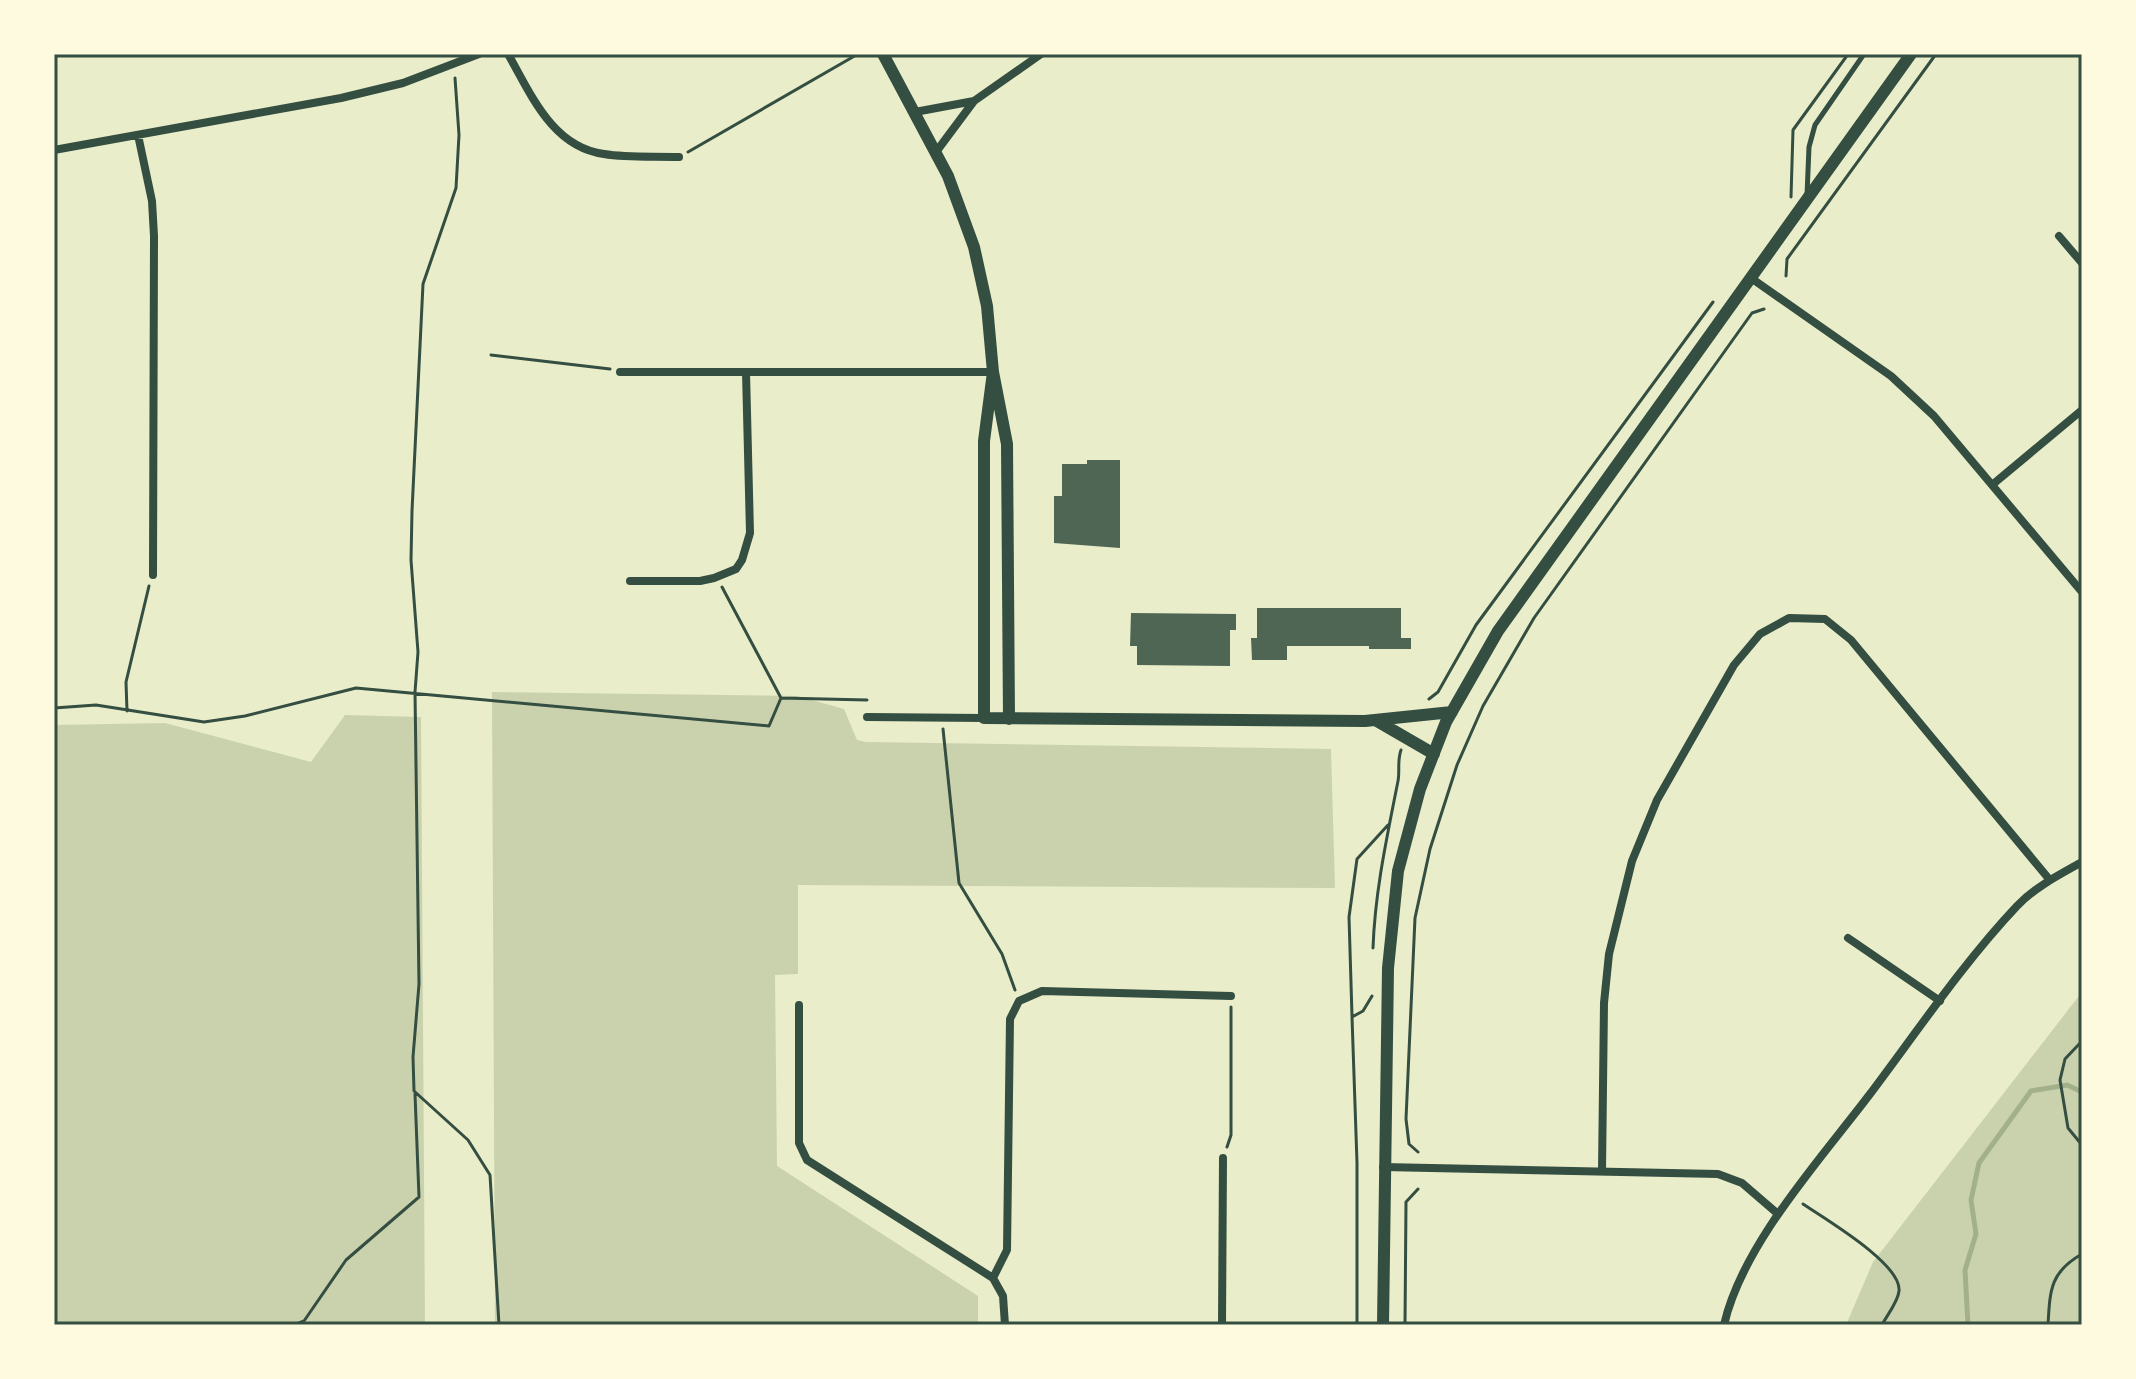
<svg xmlns="http://www.w3.org/2000/svg" width="2136" height="1379" font-family="Inter,sans-serif">
  <style>
    .green { fill: #cad2ad }
    .lines { fill: none; stroke-linecap: round; stroke-linejoin: round }
    .stream { stroke: #a3b18a; stroke-width: 5 }
    .building { fill: #4f6655 }
    .path { stroke: #344e41; stroke-width: 3 }
    .service { stroke: #344e41; stroke-width: 5 }
    .minor { stroke: #344e41; stroke-width: 8 }
    .tertiary { stroke: #344e41; stroke-width: 12 }
    .neatline { fill: none; stroke: #344e41; stroke-width: 3 }
  </style>
  <rect width="100%" height="100%" fill="#e9edc9"/>
  <path class="green" d="M492,692l305,4 47,13 13,31 9,2 465,7 4,139 -537,-3v89l-23,1 2,191 201,130v29h-483z
    M345,715l76,2 4,608h-371v-600l111,-2 146,39z
    M2082,992v333h-236l27,-63z"/>
  <g class="lines">
    <path class="stream" d="M1968,1325l-3,-55 11,-36 -5,-34 8,-37 52,-72 36,-6 15,7"/>
  </g>
  <path class="building" d="M1087,460h33v88l-66,-5v-47h8v-32h25z
    M1257,608h144v30h10v11h-42v-3h-82v14h-35l-1,-22h6z
    M1131,613l105,1v16h-6v36l-93,-1v-19h-7z"/>
  <g class="lines">
    <path class="path" d="M455,78l4,57 -3,53 -33,96 -11,227 -1,49 7,92 -3,40 4,292 -6,73 1,34 54,49 22,35 9,150
      M688,152l170,-98
      M1791,197l2,-67 53,-73
      M1786,276l1,-17 149,-205
      M491,355l119,14
      M722,587l59,111 86,2
      M1429,699l9,-7 38,-67 237,-323
      M54,708l42,-3 108,17 41,-6 111,-28 413,38 12,-28
      M127,711l-1,-29 23,-96
      M943,729l16,154 43,71 13,36
      M1373,948c2,-57 14,-111 25,-167 2,-10 -1,-20 3,-31
      M1352,1016l-3,-99 8,-58 31,-34
      M2082,1041l-17,18 -5,21 8,48 14,17
      M1227,1147l4,-12v-128
      M1418,1152l-9,-8 -3,-25 9,-201 15,-69 27,-84 26,-59 51,-88 218,-305 12,-4
      M1803,1204c22,15 99,60 96,87 -1,11 -12,24 -17,34
      M294,1325l10,-4 42,-61 73,-63 -4,-103
      M1357,1325v-162l-5,-146 11,-6 9,-15
      M1405,1325l1,-123 12,-13
      M2048,1325c2,-35 2,-53 34,-71"/>
    <path class="service" d="M1807,195l2,-48 6,-22 49,-71"/>
    <path class="minor" d="M508,54c23,40 44,93 96,100 24,4 50,2 75,3
      M915,112l59,-11
      M138,135l14,66 2,35 -1,339
      M54,150l287,-52 62,-15 76,-29
      M936,152l38,-51 67,-47
      M2059,236l23,27
      M1751,278l140,98 43,40 148,176
      M620,372h373
      M1992,485l90,-75
      M630,581h70l14,-3 22,-9 6,-9 8,-27 -4,-161
      M867,717l117,1
      M1848,938l92,63
      M799,1005v138l8,17 186,118 10,18 2,29
      M1383,1167l335,7 24,9 36,31
      M1602,1171l2,-168 5,-49 23,-93 25,-61 77,-135 26,-31 29,-16 36,1 26,21 198,239
      M993,1278l14,-28 3,-231 9,-18 23,-10 189,5
      M1222,1325l1,-167
      M1724,1325c18,-80 96,-165 146,-231 46,-61 94,-132 147,-188 18,-19 42,-31 65,-44"/>
    <path class="tertiary" d="M883,54l65,122 26,71 13,59 6,66 14,72 2,275
      M993,372l-9,69v277l381,3 87,-9
      M1377,721l57,33
      M1383,1325l5,-357 10,-97 22,-82 26,-67 52,-91 413,-577"/>
  </g>
  <rect width="2136" height="1379" fill="none" stroke="#fefae0" stroke-width="112"/>
  <rect x="56" y="56" width="2024" height="1267" class="neatline"/>
</svg>
